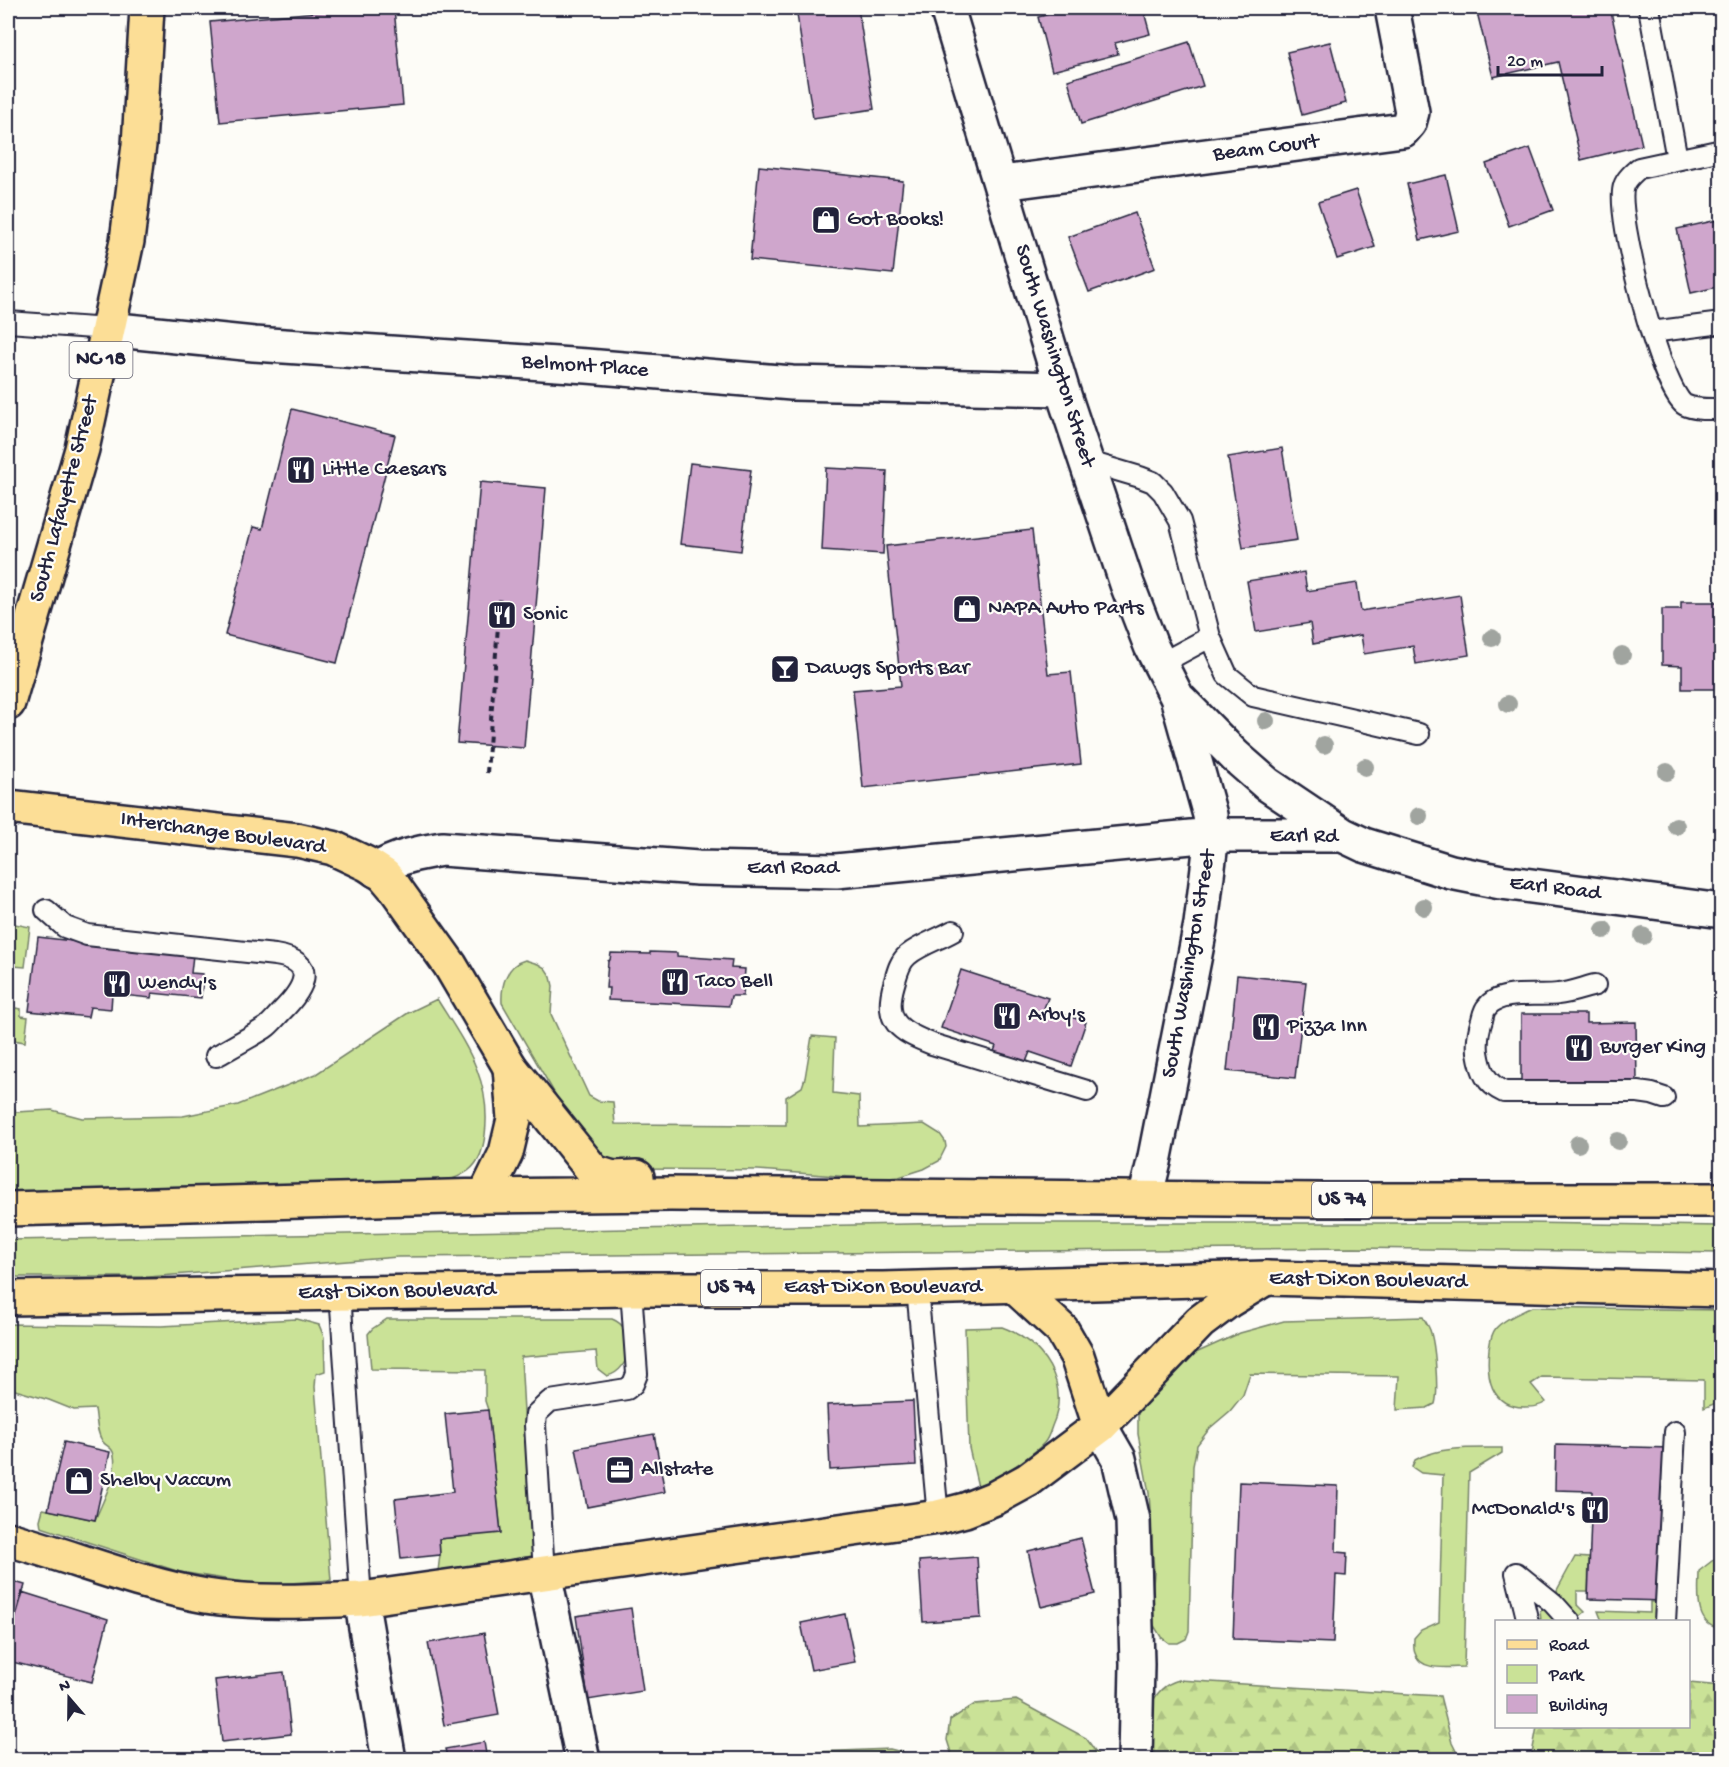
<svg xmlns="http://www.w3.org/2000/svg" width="1729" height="1767" font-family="'Gochi Hand',sans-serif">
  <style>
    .green { fill: #cae297; stroke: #768269; stroke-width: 1.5 }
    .forest { fill: url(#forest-firs); stroke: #768269; stroke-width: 1.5 }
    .building { fill: #cfa6cc; stroke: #22223b; stroke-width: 1.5 }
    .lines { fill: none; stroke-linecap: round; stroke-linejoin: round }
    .lane-casing { stroke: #22223b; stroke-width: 24 }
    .street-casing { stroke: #22223b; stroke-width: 38 }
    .primary-casing { stroke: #22223b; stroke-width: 38 }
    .highway-casing { stroke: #22223b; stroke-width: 38 }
    .path { stroke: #22223b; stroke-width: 4; stroke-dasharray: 6 4.5; stroke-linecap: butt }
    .lane { stroke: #fdfcf7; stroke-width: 20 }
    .street { stroke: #fdfcf7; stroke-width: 33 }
    .primary { stroke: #fcde96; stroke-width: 33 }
    .highway { stroke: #fcde96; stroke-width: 33 }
    .tree { fill: #a0a49f }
    .labels { text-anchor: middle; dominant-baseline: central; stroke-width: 4.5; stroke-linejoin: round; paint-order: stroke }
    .shield { fill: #fdfcf7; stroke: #646373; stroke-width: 1.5 }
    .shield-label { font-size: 21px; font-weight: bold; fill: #22223b }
    .street-label { font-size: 22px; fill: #22223b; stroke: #fdfcf7 }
    .poi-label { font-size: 22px; fill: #22223b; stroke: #fdfcf7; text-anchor: start }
  </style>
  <defs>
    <pattern id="forest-firs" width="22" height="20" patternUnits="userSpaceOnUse" patternTransform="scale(1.5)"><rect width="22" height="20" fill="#cae297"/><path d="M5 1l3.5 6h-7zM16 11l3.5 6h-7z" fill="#adc283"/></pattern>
  </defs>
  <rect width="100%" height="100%" fill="#fdfcf7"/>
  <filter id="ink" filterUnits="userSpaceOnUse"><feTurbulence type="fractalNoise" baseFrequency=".0167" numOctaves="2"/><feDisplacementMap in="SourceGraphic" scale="12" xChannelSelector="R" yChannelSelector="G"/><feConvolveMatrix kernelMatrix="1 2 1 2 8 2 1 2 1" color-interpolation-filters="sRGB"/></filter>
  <g filter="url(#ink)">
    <path class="green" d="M10,923l20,4 -5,40 -12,-1 -4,41 12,2v7l7,1 -3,25 -17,-3v-109z
      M525,960l13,4 7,4 6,9 2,9 -2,28 38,82 9,5 15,1 2,22 171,1v-28l16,-10 3,-9 7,-42 23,2 -2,55 26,3 1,31 64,-3 16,10 5,7 1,6 -7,14 -15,8 -25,8 -22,2 -119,-9 -119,-1 -18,-5 -20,-7 -35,-44 -64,-110c-1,-17 4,-38 23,-43z
      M437,999c28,45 55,80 48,136 -2,14 -5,27 -17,36 -17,12 -42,13 -62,18l-398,6v-94l8,11 36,-2 30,8 101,-2 55,-11 78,-31 92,-61z
      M965,1223h559l197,3 1,27 -368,-5 -956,9 -250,20h-140v-37z
      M1532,1307l189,3v91l-17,7v-28l-162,-3 -11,7 15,18c-7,5 -13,5 -22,5 -34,0 -38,-31 -35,-58 1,-7 2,-15 7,-21 9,-10 24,-15 36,-21z
      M1423,1317c2,4 5,8 7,13 5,14 9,60 5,74l-8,4 -30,2 2,-34 -149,-2 -7,21 -13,16 -20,17 -13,17 -4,21 -4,165 -3,8 -8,4h-9l-8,-6 -11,-18 4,-46 -5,-80 -11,-59v-21l20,-34 20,-18 62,-28 44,-12z
      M297,1319l22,6 5,12 1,34 -9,3 -1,13 16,193 -68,5 -83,-13 -139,-45 -1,-7 3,-11 52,11c7,-17 23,-47 19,-64 -1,-9 -7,-9 -11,-14 -7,-9 -6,-23 -8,-33l-21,1 -25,-10 -34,-10 -7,-7v-59l153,2z
      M387,1319h225c25,9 21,51 -5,57l-9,-7 -2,-18 -75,6 11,199 -94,15 2,-16 -1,-16 62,-7 -13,-122 -3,-9v-31l-114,-1 -3,-35 4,-5z
      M1002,1327c41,15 69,57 50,99 -2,6 -4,13 -8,17 -9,10 -22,18 -33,26 -11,7 -20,14 -33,18l-9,-39 -4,-120z
      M1502,1448v5l-33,20 -5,194c-15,0 -44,5 -49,-14 -2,-4 -1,-11 -1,-15l7,-8 18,-8 4,-147 -22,-2 -9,-6 3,-7c25,-14 58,-12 87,-12z
      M1721,1554v75c-28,-4 -22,-37 -22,-58z
      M1575,1557l14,1 -1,33h-11v13l8,8 -5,4 -22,-22 -1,-4z
      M1650,1602h9l-2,19h-55l-4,-10 52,2z
      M1544,1607l16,14h-19l-1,-10z"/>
    <path class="forest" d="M1179,1680l261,16 12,47 8,16 -312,1c0,-30 -6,-70 31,-80z
      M1689,1683l32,3v73h-190l6,-32 151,-1z
      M1016,1700l70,38 15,21h-148l-6,-19 3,-20 25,-16z
      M890,1749l19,5 3,5h-117l21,-7z"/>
    <path class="building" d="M360,8h34l9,97 -183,17 -10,-100z
      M796,8h62l16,101 -61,9z
      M1073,8h70l7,26 -35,9 3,11 -66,17 -14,-54z
      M1476,8h134l32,137 -61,15 -23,-98 -65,15z
      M1189,42l14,44 -122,38 -13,-44z
      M1330,42l16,61 -44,12 -15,-63z
      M1530,148l23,62 -44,16 -23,-62z
      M759,166l144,15 -10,93 -143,-14z
      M1446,175l13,56 -39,9 -13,-56z
      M1356,190l19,57 -38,12 -19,-57z
      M1135,213l20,55 -66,24 -21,-55z
      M1722,219v67l-31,7 -14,-64z
      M292,409l103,26 -58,228 -112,-28 28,-108 9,2z
      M1282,448l15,92 -54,8 -15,-91z
      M690,463l61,7 -10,81 -61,-7z
      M826,468l61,3 -4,83 -61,-4z
      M480,482l66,6 -22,260 -67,-5z
      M1032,530l16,144 23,-2 10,92 -218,24 -10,-98 48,-4 -15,-140z
      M1304,572l3,19 50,-8 4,28 99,-16 9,60 -53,9 -3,-18 -49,8 -3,-19 -48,9 -3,-21 -54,9 -9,-51z
      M1681,602h41v87h-40v-23l-20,-1v-56h19z
      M38,937l155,18 -2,18 12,1 -2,24 -49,-5 -1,5 -39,-4 -1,15 -21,-2 -2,10 -59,-6z
      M650,952l27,1v3l55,4 -1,8 14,1 -2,27h-12l-2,10 -121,-6 1,-12h-3l2,-27 2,-1 1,-7 39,1z
      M961,970l87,28 -4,10 42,14 -15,44 -41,-14 -6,15 -32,-10 4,-11 -55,-18z
      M1237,975l69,7 -11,96 -68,-7z
      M1521,1014h65v9l50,-1 1,59 -116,3z
      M913,1401l3,64 -86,5 -3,-65z
      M488,1410l13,123 -62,6 1,16 -39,4 -6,-60 58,-7 -8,-78z
      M654,1434l11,58 -78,15 -11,-59z
      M64,1442l46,10 -15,68 -47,-10z
      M1556,1445l115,3 -5,153 -78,-2 4,-108 -37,-1z
      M1239,1482l99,4 -2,66 11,1 -1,23 -10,-1 -3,68 -100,-4z
      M1081,1538l14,56 -54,13 -13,-56z
      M977,1557l4,61 -58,4 -4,-61z
      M8,1580l17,5 -17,59z
      M22,1592l86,27 -16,63 -84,-21v-17z
      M631,1608l12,83 -55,9 -12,-84z
      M845,1614l10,48 -44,8 -10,-47z
      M484,1633l15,82 -55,10 -16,-82z
      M284,1672l7,62 -69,8 -7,-62z
      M484,1742l3,18h-39l-3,-11z"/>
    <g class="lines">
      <g class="lane-casing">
        <path id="lane" d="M1649,8l28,151
          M1722,150l-83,18c-6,5 -13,11 -15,18 -10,26 38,207 61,219 10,5 25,4 37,4
          M8,322l100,7
          M1651,332l71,-9
          M1086,461l54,16 13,5 10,10 17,29 30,116 17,38 26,21 166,38
          M1160,664l50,-27
          M46,910l19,17 22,8 188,20c45,7 29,34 6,57 -5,5 -10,12 -16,16 -16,10 -33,19 -49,28
          M953,931c-14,8 -33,14 -45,24 -9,7 -11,19 -14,29 -11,38 5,47 38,60l155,47
          M1595,985c-12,3 -25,8 -37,9 -19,3 -58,-5 -71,13 -3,3 -4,9 -5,13 -3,9 -5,22 -4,32 3,19 8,32 26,40h134l14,2 12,4
          M917,1288l21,229
          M340,1293l21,306
          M544,1573l-9,-148 1,-11 14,-13 77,-12 6,-5 4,-10 -6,-85
          M1516,1573l37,30 17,19
          M1516,1573l12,49
          M1665,1622l10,-190"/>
      </g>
      <g class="street-casing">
        <path id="street" d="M947,8l115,381 65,195 24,62 26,51 33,118 2,20 -11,89 -47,238 -9,36
          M1002,183l401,-53 6,-7 3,-11 -20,-104
          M108,329l146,15 333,22 205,17 270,6
          M1181,701l54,55 32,28 76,51
          M376,870c21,-13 42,-17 66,-21l256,19 138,3 376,-36h131l21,10 87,27 50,10 221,29
          M1100,1426l19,33 14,61 4,144 -2,96
          M544,1573l39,187
          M361,1599l28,161"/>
      </g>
      <g class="primary-casing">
        <path id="primary" d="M8,703l74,-254 45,-208 12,-96 8,-137
          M8,807l289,33 36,8 34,16 17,11 11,13 55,77 60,102
          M1014,1286l48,44 15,26 23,70
          M8,1539c66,18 130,45 198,57 50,8 104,5 155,3l577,-82 27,-7 30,-12 33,-18 72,-54 100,-104 28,-21 38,-23"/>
      </g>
      <g class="highway-casing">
        <path id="highway" d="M510,1067l84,105 19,6 24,-1
          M485,1196l21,-43 8,-34 -4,-52
          M8,1209l477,-13 186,-2 651,6h400
          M8,1298l623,-9h252l383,-11 456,12"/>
      </g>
      <path class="path" d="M487,773l13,-174"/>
      <use href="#lane" class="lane"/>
      <use href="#street" class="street"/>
      <use href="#primary" class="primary"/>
      <use href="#highway" class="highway"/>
    </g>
    <g class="tree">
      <circle cx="1492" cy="638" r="9"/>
      <circle cx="1622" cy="655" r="9"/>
      <circle cx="1508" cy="704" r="9"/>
      <circle cx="1266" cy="721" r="9"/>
      <circle cx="1324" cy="745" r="9"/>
      <circle cx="1365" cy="767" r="9"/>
      <circle cx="1667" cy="772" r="9"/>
      <circle cx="1419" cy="816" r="9"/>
      <circle cx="1676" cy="826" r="9"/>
      <circle cx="1424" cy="907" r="9"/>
      <circle cx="1604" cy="930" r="9"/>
      <circle cx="1643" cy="936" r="9"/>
      <circle cx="1618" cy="1141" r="9"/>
      <circle cx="1578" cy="1144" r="9"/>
    </g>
  </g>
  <defs>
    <g id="shop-square" transform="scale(1.5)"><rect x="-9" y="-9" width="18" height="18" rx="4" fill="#22223b" stroke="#fdfcf7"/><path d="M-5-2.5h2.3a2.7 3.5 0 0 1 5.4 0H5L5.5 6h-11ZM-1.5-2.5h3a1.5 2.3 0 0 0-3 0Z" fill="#fff"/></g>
    <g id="restaurant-square" transform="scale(1.5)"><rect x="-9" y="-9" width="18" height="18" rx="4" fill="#22223b" stroke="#fdfcf7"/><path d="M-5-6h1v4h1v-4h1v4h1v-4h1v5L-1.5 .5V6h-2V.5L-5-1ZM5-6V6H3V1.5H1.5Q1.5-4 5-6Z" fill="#fff"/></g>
    <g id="bar-square" transform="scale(1.5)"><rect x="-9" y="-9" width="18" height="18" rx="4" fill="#22223b" stroke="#fdfcf7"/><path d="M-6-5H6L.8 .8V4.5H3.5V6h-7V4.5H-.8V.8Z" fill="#fff"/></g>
    <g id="office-square" transform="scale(1.5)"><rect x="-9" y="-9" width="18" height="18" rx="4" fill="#22223b" stroke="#fdfcf7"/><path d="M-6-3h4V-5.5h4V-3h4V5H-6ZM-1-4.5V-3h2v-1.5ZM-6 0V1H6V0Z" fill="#fff"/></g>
  </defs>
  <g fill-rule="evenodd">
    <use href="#shop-square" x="826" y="220"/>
    <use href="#restaurant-square" x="301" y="470"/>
    <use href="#shop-square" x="967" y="609"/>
    <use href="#restaurant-square" x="502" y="615"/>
    <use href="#bar-square" x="785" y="669"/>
    <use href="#restaurant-square" x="675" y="982"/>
    <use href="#restaurant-square" x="117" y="984"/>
    <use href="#restaurant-square" x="1007" y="1016"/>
    <use href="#restaurant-square" x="1266" y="1027"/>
    <use href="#restaurant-square" x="1579" y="1048"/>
    <use href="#office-square" x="620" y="1470"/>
    <use href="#shop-square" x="79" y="1481"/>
    <use href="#restaurant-square" x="1595" y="1510"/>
  </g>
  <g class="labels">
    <g class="shield">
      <rect x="69.5" y="342" width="63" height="36" rx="4.5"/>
      <rect x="1312" y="1182" width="60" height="36" rx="4.5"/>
      <rect x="701" y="1270" width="60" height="36" rx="4.5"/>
    </g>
    <g class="shield-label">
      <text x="101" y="360">NC 18</text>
      <text x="1342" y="1200">US 74</text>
      <text x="731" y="1288">US 74</text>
    </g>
    <g class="street-label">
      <text transform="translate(1266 149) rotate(-7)">Beam Court</text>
      <text transform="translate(1054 356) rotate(73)">South Washington Street</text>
      <text transform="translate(585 367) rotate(4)">Belmont Place</text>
      <text transform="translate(65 499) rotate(-75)">South Lafayette Street</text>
      <text transform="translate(223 834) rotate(8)">Interchange Boulevard</text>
      <text transform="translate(1304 837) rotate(1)">Earl Rd</text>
      <text x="793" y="869">Earl Road</text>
      <text transform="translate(1555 889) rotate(7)">Earl Road</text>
      <text transform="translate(1190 964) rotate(-80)">South Washington Street</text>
      <text transform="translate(1368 1281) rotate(1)">East Dixon Boulevard</text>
      <text x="883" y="1288">East Dixon Boulevard</text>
      <text transform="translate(397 1292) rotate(-1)">East Dixon Boulevard</text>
    </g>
    <g class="poi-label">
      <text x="847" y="220">Got Books!</text>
      <text x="322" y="470">Little Caesars</text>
      <text x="988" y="609">NAPA Auto Parts</text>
      <text x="523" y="615">Sonic</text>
      <text x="806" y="669">Dawgs Sports Bar</text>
      <text x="696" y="982">Taco Bell</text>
      <text x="138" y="984">Wendy's</text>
      <text x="1028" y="1016">Arby's</text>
      <text x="1287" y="1027">Pizza Inn</text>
      <text x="1600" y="1048">Burger King</text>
      <text x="641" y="1470">Allstate</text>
      <text x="100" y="1481">Shelby Vaccum</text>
      <text x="1574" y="1510" text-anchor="end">McDonald's</text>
    </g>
  </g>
  <rect width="1729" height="1767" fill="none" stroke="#fdfcf7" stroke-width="30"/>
  <rect x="15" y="15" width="1699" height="1737" fill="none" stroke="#22223b" stroke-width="2" filter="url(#ink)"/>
  <rect x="1495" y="1620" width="195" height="108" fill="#fdfcf7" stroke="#a5a5ac" stroke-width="1.5"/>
  <rect x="1507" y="1640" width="30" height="9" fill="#fcde96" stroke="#a5a5ac" stroke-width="1.5"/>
  <text x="1549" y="1650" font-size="18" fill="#22223b">Road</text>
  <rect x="1507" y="1665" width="30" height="18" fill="#cae297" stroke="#a5a5ac" stroke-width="1.5"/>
  <text x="1549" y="1680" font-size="18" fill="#22223b">Park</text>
  <rect x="1507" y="1695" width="30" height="18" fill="#cfa6cc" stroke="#a5a5ac" stroke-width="1.5"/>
  <text x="1549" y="1710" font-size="18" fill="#22223b">Building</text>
  <g transform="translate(69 1698) rotate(340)" stroke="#fdfcf7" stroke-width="4.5" paint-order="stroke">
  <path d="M0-4.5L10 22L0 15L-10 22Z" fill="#22223b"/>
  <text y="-9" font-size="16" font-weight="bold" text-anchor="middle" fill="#22223b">N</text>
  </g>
  <path d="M1498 66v9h104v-9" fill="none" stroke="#22223b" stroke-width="3"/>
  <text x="1507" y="66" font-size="18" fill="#22223b" stroke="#fdfcf7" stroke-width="4.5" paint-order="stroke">20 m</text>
</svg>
